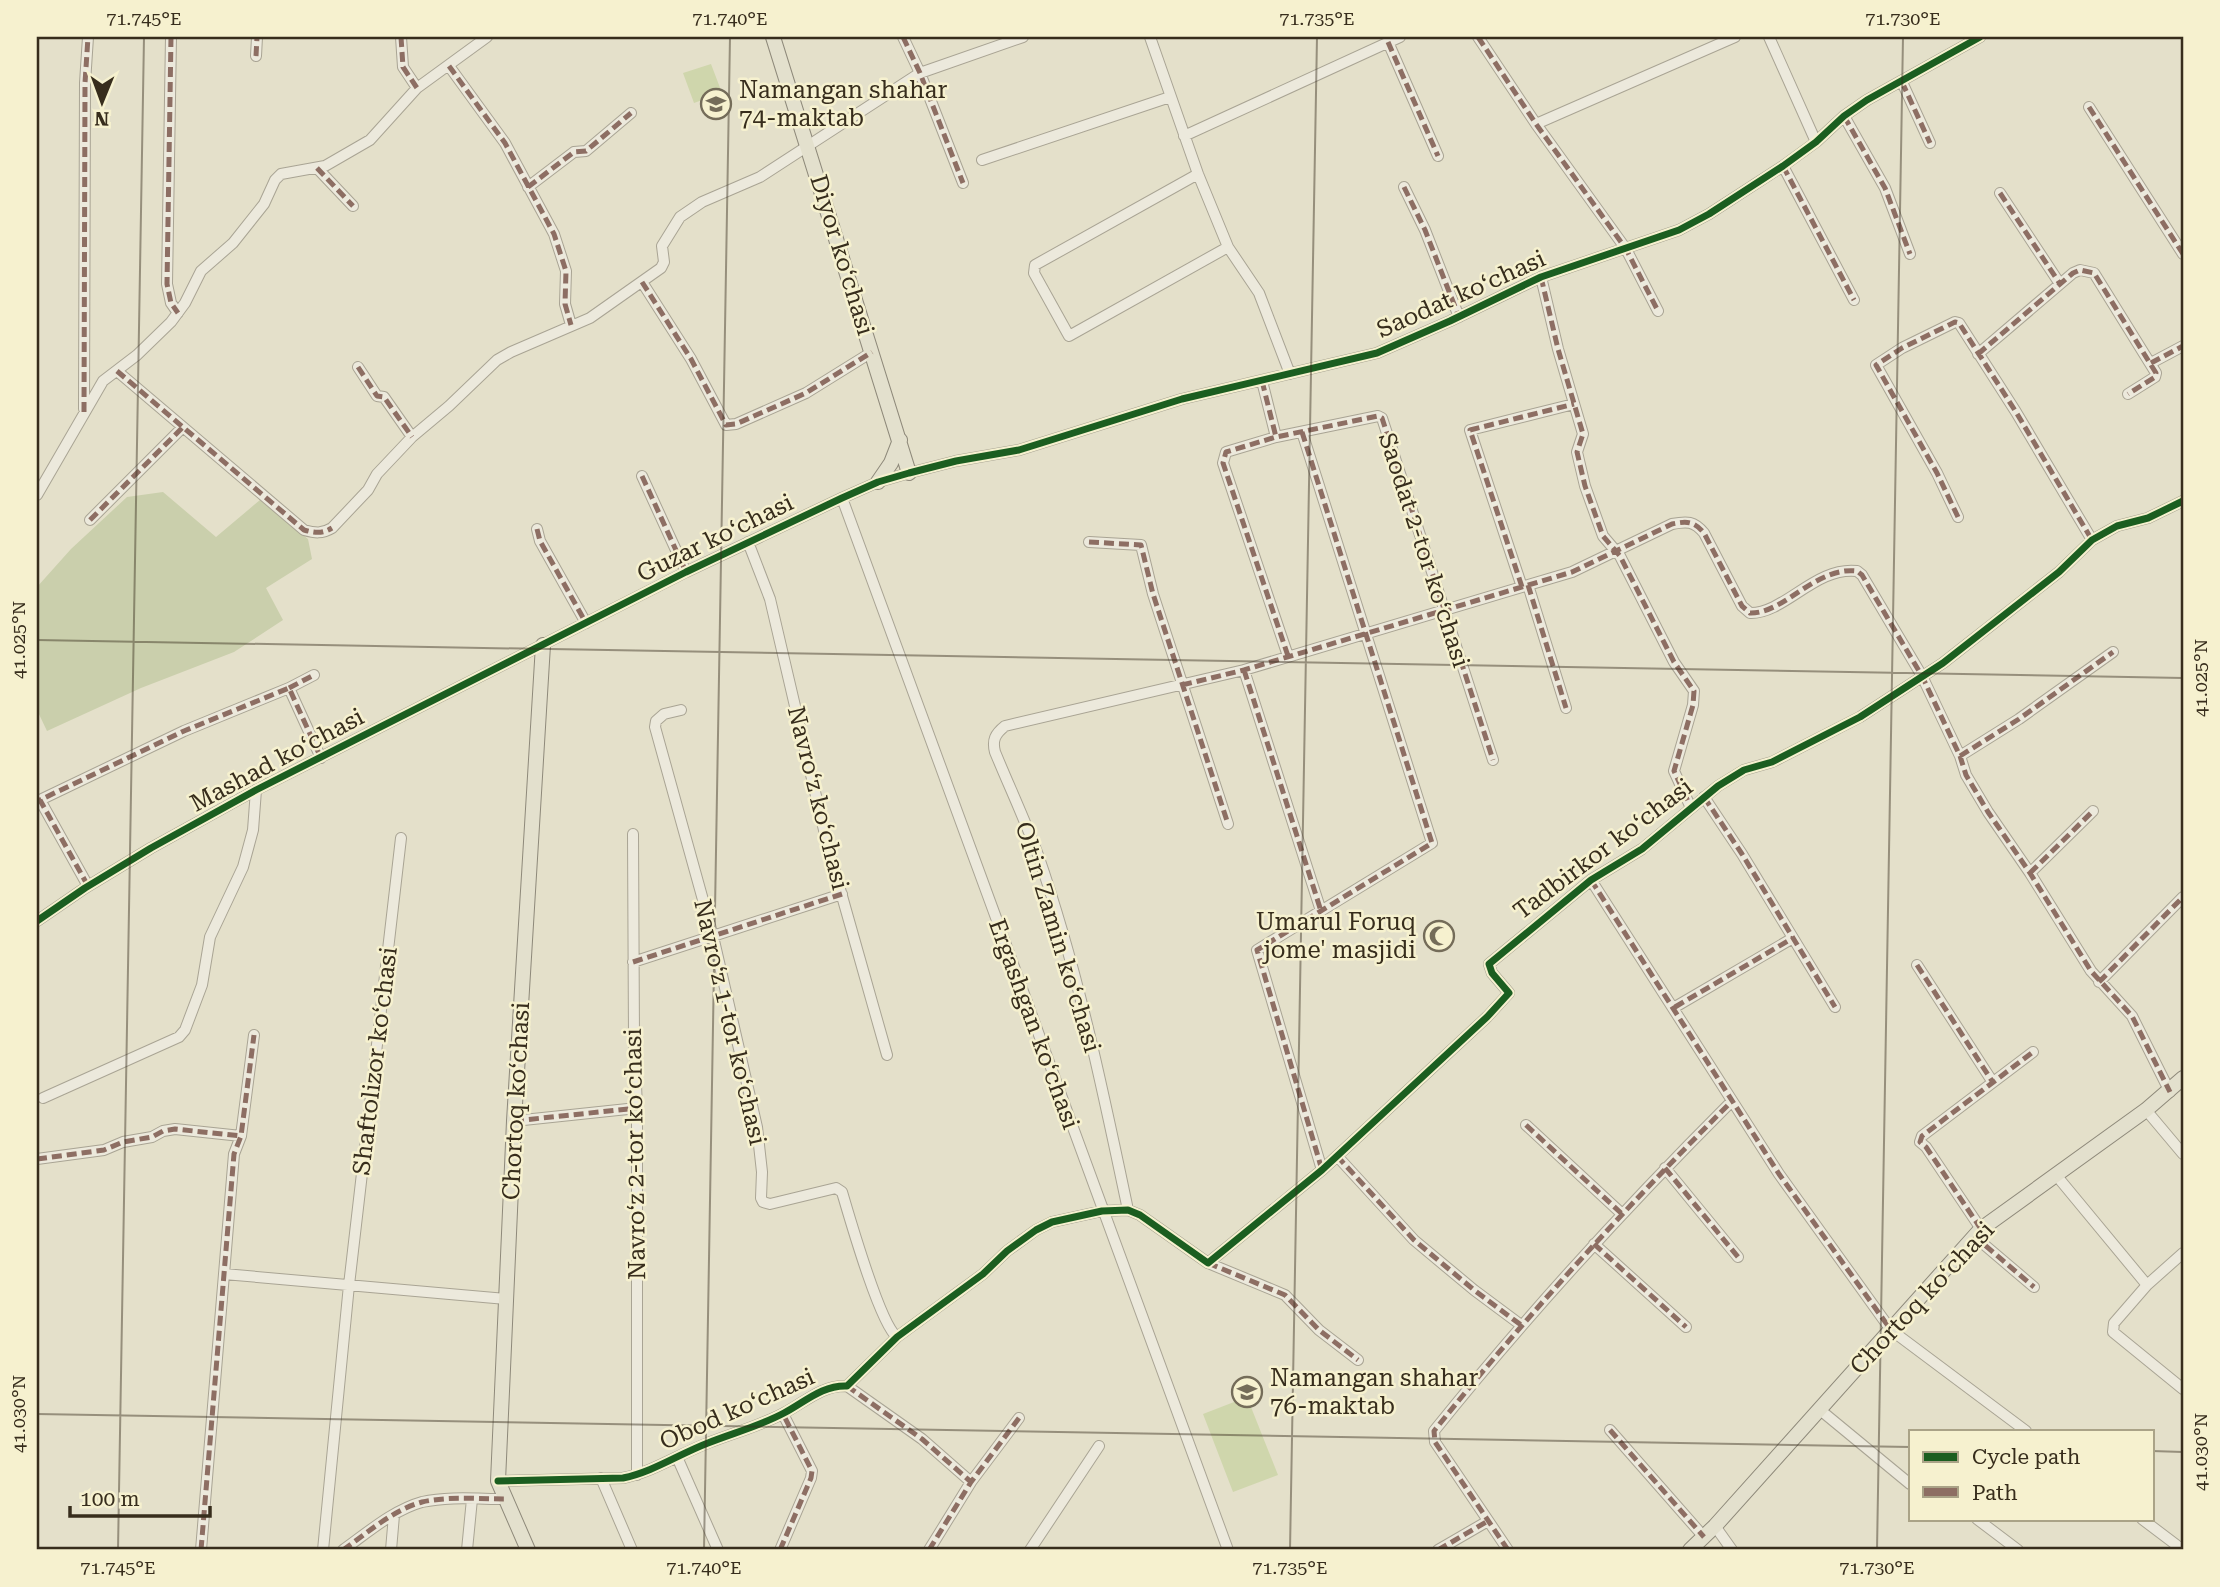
<svg xmlns="http://www.w3.org/2000/svg" width="2220" height="1587" font-family="'Roboto Serif',serif">
  <style>
    .green { fill: #cfd6ac }
    .cemetery { fill: #cacfac }
    .lines { fill: none; stroke-linecap: round; stroke-linejoin: round }
    .minor-casing { stroke: #a9a494; stroke-width: 12 }
    .major-casing { stroke: #8e897a; stroke-width: 16 }
    .minor { stroke: #ece9dc; stroke-width: 10 }
    .major { stroke: #e3e0cd; stroke-width: 14 }
    .quiet { stroke: #8d6e63; stroke-width: 5; stroke-dasharray: 10 5; stroke-linecap: butt }
    .cycleway-casing { stroke: #f6f1cf; stroke-width: 11 }
    .cycleway { stroke: #1b5e20; stroke-width: 7 }
    .ticks { fill: none; stroke: #372d1c; stroke-width: 2; stroke-opacity: 0.45 }
    .labels { text-anchor: middle; dominant-baseline: central; stroke-width: 5; stroke-linejoin: round; paint-order: stroke }
    .poi-label { font-size: 24px; fill: #372d1c; stroke: #f6f1cf; text-anchor: start }
    .street-label { font-size: 24px; fill: #372d1c; stroke: #f6f1cf }
    .neatline { fill: none; stroke: #372d1c; stroke-width: 2.5 }
    .ticks-label { font-size: 18px; text-anchor: middle; fill: #372d1c }
  </style>
  <rect width="100%" height="100%" fill="#e4e0ca"/>
  <path class="green" d="M711,64l11,29 -28,10 -11,-30z
    M1247,1397l31,78 -45,17 -30,-78z"/>
  <path class="cemetery" d="M163,492l53,45 44,-37 48,39 4,20 -46,29 17,32 -49,32 -93,36 -94,43 -10,-21v-123l34,-38 56,-52z"/>
  <g class="lines">
    <g class="minor-casing">
      <path id="minor" d="M171,37l-4,247 4,19 7,10
        M401,37l2,30 14,21
        M903,37l17,36 43,110
        M1150,37l48,137 30,73 31,46 31,81
        M1478,37l58,87 90,125 32,62
        M1769,37l47,105
        M1388,42l50,114
        M256,56l1,-19
        M449,66l56,77 49,91 12,37 -1,33 6,21
        M1902,82l28,61
        M2089,107l94,147
        M1844,116l41,72 25,66
        M1536,124l199,-87
        M1184,136l216,-99
        M982,160l188,-63
        M1783,166l71,134
        M317,168l36,38
        M1198,174l-163,91 -1,8 35,63 159,-89
        M528,187l46,-35 12,-1 45,-38
        M1404,187l21,43 34,87
        M2000,193l60,91
        M1541,277l17,72 25,85 -6,18 8,34 18,50 17,20 54,106 20,29 -1,14 -19,66 17,37
        M642,282l49,77 35,66 10,-1 70,-31 66,-41
        M1978,354l95,-81 7,-3 14,3 62,100 -1,4 -27,17
        M2151,363l32,-17
        M358,367l19,29 7,1 28,40
        M117,371l187,159c11,3 18,4 28,-2l36,-38 9,-16 35,-37 37,-31 48,-46 14,-8 79,-34 71,-50 3,-6 -2,-16 18,-29 22,-15 58,-25 160,-104 103,-36
        M1262,381l14,56
        M84,409l1,-326 3,-46
        M1302,432l130,411 -175,107 65,220
        M642,476l44,96
        M37,495l66,-114 34,-26 34,-33 14,-19 16,-32 32,-28 31,-39 11,-24 6,-6 44,-8 45,-26 47,-52 70,-51
        M842,498l386,1052
        M1958,517l-21,-44 -61,-108 26,-17 53,-26 4,1 57,89 76,128
        M90,520l92,-92
        M537,529l3,12 46,82
        M748,542l22,57 57,244 60,212
        M1089,542l52,3 12,49 75,230
        M1528,585l38,123
        M1522,587l-52,-157 104,-26
        M1288,656l-65,-193 3,-11 50,-15 102,-21 4,2 111,342
        M1244,670l77,241
        M289,688l25,-13
        M681,710l-17,4 -8,7 -1,6 58,209 44,191 5,45 -1,26 2,4 7,2 66,-16 6,4c8,27 38,132 55,145
        M1960,756l59,-37 94,-67
        M1704,797l38,57 93,153
        M633,834l1,204 3,70v367
        M2030,873l63,-62
        M1591,880l188,294 112,156 135,101
        M88,886l-48,-86 144,-69 105,-43 32,70
        M37,921l48,-33 66,-40 105,-58 430,-218 156,-74 36,-16 31,-9 47,-12 63,-11 163,-51 195,-46 73,-32 91,-44 138,-47 30,-16 74,-48 33,-24 28,-26 23,-16 113,-63
        M633,962l209,-68
        M1917,965l75,116
        M2099,982l84,-85
        M1675,1007l118,-69
        M43,1098l136,-61 6,-7 17,-45 8,-48 33,-70 10,-37 3,-40
        M2146,1110l37,44
        M514,1121l123,-13
        M1526,1125l95,88
        M1337,1156l77,84 60,50 47,35
        M37,1159l67,-9 19,-8 29,-5 11,-6 12,-2 66,7
        M1665,1168l73,89
        M2056,1175l91,110 -33,38 -1,9 70,57
        M1128,1210c-25,-119 -50,-240 -90,-355 -13,-35 -29,-69 -43,-103 -3,-12 0,-18 10,-26l239,-56 328,-98 100,-48c15,-3 22,-3 32,9l38,73 8,7c34,1 66,-47 107,-42l5,4 60,101 38,80 6,19 22,37 42,61 61,98 41,45 38,76
        M1981,1229l-55,-82 -6,-5 2,-6 111,-84
        M1974,1236l60,51
        M1594,1244l92,83
        M1208,1263l77,32 34,35 39,30
        M224,1274l282,25
        M2147,1285l36,-32
        M847,1386l75,53 49,43
        M1819,1409l91,75
        M1610,1430l94,107
        M677,1457l41,93
        M601,1478l31,72
        M498,1481l125,-3c30,-6 56,-24 85,-35 25,-10 52,-17 76,-30 21,-11 38,-28 63,-27l50,-49 86,-63 24,-23 29,-21 16,-8 50,-11 26,-1 12,5 68,48 114,-93 165,-153 22,-24 -17,-20 -3,-9 102,-84 51,-31 76,-63 26,-16 28,-8 88,-45 83,-54 116,-91 33,-32 25,-14 31,-8 35,-17
        M1977,1519l41,31
        M2142,1519l41,31
        M1715,1526l17,24
        M201,1550l33,-396 7,-18 13,-101
        M323,1550l26,-265 52,-447
        M343,1550c24,-17 50,-40 79,-48 27,-6 56,-3 83,-3
        M391,1550l3,-35
        M467,1550l5,-51
        M780,1550l31,-72 1,-7 -29,-57
        M929,1550l42,-68 48,-64
        M1030,1550l69,-104
        M1438,1550l50,-29
        M1508,1550l-73,-108 -1,-11c93,-116 193,-225 298,-330"/>
    </g>
    <g class="major-casing">
      <path id="major" d="M773,37l136,436
        M878,482l13,-19 9,-23
        M528,1550l-30,-69 16,-360 29,-476
        M1690,1550l25,-24 266,-297 165,-119 37,-32"/>
    </g>
    <use href="#minor" class="minor"/>
    <use href="#major" class="major"/>
    <path class="quiet" d="M171,37l-4,247 4,19 7,10
      M401,37l2,30 14,21
      M903,37l17,36 43,110
      M1478,37l58,87 90,125 32,62
      M1388,42l50,114
      M256,56l1,-19
      M449,66l56,77 49,91 12,37 -1,33 6,21
      M1902,82l28,61
      M2089,107l94,147
      M1844,116l41,72 25,66
      M1783,166l71,134
      M317,168l36,38
      M528,187l46,-35 12,-1 45,-38
      M1404,187l21,43 34,87
      M2000,193l60,91
      M1541,277l17,72 25,85 -6,18 8,34 18,50 17,20 54,106 20,29 -1,14 -19,66 17,37
      M642,282l49,77 35,66 10,-1 70,-31 66,-41
      M1978,354l95,-81 7,-3 14,3 62,100 -1,4 -27,17
      M2151,363l32,-17
      M358,367l19,29 7,1 28,40
      M117,371l187,159c11,3 18,4 28,-2
      M1262,381l14,56
      M84,412l1,-329 3,-46
      M1302,432l130,411 -175,107 65,220
      M642,476l44,96
      M1958,517l-21,-44 -61,-108 26,-17 53,-26 4,1 57,89 76,128
      M90,520l92,-92
      M537,529l3,12 46,82
      M1089,542l52,3 12,49 75,230
      M1528,585l38,123
      M1522,587l-52,-157 104,-26
      M1288,656l-65,-193 3,-11 50,-15 102,-21 4,2 111,342
      M1244,670l77,241
      M1182,685l62,-15 328,-98 100,-48c15,-3 22,-3 32,9l38,73 8,7c34,1 66,-47 107,-42l5,4 60,101 38,80 6,19 22,37 42,61 61,98 41,45 38,76
      M289,688l25,-13
      M1960,756l59,-37 94,-67
      M1704,797l38,57 93,153
      M2030,873l63,-62
      M1591,880l188,294 112,156
      M88,886l-48,-86 144,-69 105,-43 32,70
      M633,962l209,-68
      M1917,965l75,116
      M2099,982l84,-85
      M1675,1007l118,-69
      M514,1121l123,-13
      M1526,1125l95,88
      M1337,1156l77,84 60,50 47,35
      M37,1159l67,-9 19,-8 29,-5 11,-6 12,-2 66,7
      M1665,1168l73,89
      M1981,1229l-55,-82 -6,-5 2,-6 111,-84
      M1974,1236l60,51
      M1594,1244l92,83
      M1208,1263l77,32 34,35 39,30
      M847,1386l75,53 49,43
      M1610,1430l94,107
      M201,1550l33,-396 7,-18 13,-101
      M343,1550c24,-17 50,-40 79,-48 27,-6 56,-3 83,-3
      M780,1550l31,-72 1,-7 -29,-57
      M929,1550l42,-68 48,-64
      M1438,1550l50,-29
      M1508,1550l-73,-108 -1,-11c93,-116 193,-225 298,-330"/>
    <g class="cycleway-casing">
      <path id="cycleway" d="M37,921l48,-33 66,-40 105,-58 430,-218 156,-74 36,-16 31,-9 47,-12 63,-11 163,-51 195,-46 73,-32 91,-44 138,-47 30,-16 74,-48 33,-24 28,-26 23,-16 113,-63
        M498,1481l125,-3c30,-6 56,-24 85,-35 25,-10 52,-17 76,-30 21,-11 38,-28 63,-27l50,-49 86,-63 24,-23 29,-21 16,-8 50,-11 26,-1 12,5 68,48 114,-93 165,-153 22,-24 -17,-20 -3,-9 102,-84 51,-31 76,-63 26,-16 28,-8 88,-45 83,-54 116,-91 33,-32 25,-14 31,-8 35,-17"/>
    </g>
    <use href="#cycleway" class="cycleway"/>
  </g>
  <path class="ticks" d="M37,640l2146,38M37,1414l1873,33M2152,1451l31,1M118,1550l26,-1513M704,1550l26,-1513M1290,1550l27,-1513M1877,1550l26,-1513"/>
  <defs>
    <g id="school-ring" transform="scale(1.575)"><circle r="9.5" fill="#f6f1cf" stroke="#746c59" stroke-width="1.5"/><path d="M0-5L7-2L0 1L-7-2ZM-4 1L0 2.5L4 1V4Q0 6-4 4Z" fill="#746c59"/></g>
    <g id="mosque-ring" transform="scale(1.575)"><circle r="9.5" fill="#f6f1cf" stroke="#746c59" stroke-width="1.5"/><path d="M3.5-4.9A6 6 0 1 0 3.5 4.9A5 5 0 1 1 3.5-4.9Z" fill="#746c59"/></g>
  </defs>
  <g fill-rule="evenodd">
    <use href="#school-ring" x="716" y="104"/>
    <use href="#mosque-ring" x="1439" y="936"/>
    <use href="#school-ring" x="1247" y="1392"/>
  </g>
  <g class="labels">
    <g class="poi-label">
      <text x="739" y="90">Namangan shahar<tspan x="739" dy="28">74-maktab</tspan></text>
      <text x="1416" y="922" text-anchor="end">Umarul Foruq<tspan x="1416" dy="28">jome' masjidi</tspan></text>
      <text x="1270" y="1378">Namangan shahar<tspan x="1270" dy="28">76-maktab</tspan></text>
    </g>
    <g class="street-label">
      <text transform="translate(842 255) rotate(73)">Diyor koʻchasi</text>
      <text transform="translate(1461 294) rotate(-24)">Saodat koʻchasi</text>
      <text transform="translate(715 538) rotate(-26)">Guzar koʻchasi</text>
      <text transform="translate(1424 550) rotate(72)">Saodat 2-tor koʻchasi</text>
      <text transform="translate(277 760) rotate(-28)">Mashad koʻchasi</text>
      <text transform="translate(818 798) rotate(76)">Navroʻz koʻchasi</text>
      <text transform="translate(1603 849) rotate(-37)">Tadbirkor koʻchasi</text>
      <text transform="translate(1058 937) rotate(73)">Oltin Zamin koʻchasi</text>
      <text transform="translate(730 1022) rotate(77)">Navroʻz 1-tor koʻchasi</text>
      <text transform="translate(1034 1024) rotate(70)">Ergashgan koʻchasi</text>
      <text transform="translate(375 1061) rotate(-83)">Shaftolizor koʻchasi</text>
      <text transform="translate(516 1101) rotate(-87)">Chortoq koʻchasi</text>
      <text transform="translate(635 1154) rotate(-91)">Navroʻz 2-tor koʻchasi</text>
      <text transform="translate(1922 1298) rotate(-47)">Chortoq koʻchasi</text>
      <text transform="translate(737 1409) rotate(-24)">Obod koʻchasi</text>
    </g>
  </g>
  <rect width="2220" height="1587" fill="none" stroke="#f6f1cf" stroke-width="77"/>
  <rect x="1909" y="1430" width="245" height="91" fill="#f6f1cf" stroke="#aaa387" stroke-width="2"/>
  <rect x="1923" y="1452" width="35" height="10" fill="#1b5e20" stroke="#aaa387" stroke-width="2"/>
  <text x="1972" y="1464" font-size="21" fill="#372d1c">Cycle path</text>
  <rect x="1923" y="1487" width="35" height="10" fill="#8d6e63" stroke="#aaa387" stroke-width="2"/>
  <text x="1972" y="1500" font-size="21" fill="#372d1c">Path</text>
  <g transform="translate(102 102) rotate(181)" stroke="#f6f1cf" stroke-width="5" paint-order="stroke">
  <path d="M0-5L12 26L0 18L-12 26Z" fill="#372d1c"/>
  <text y="-10" font-size="19" font-weight="bold" text-anchor="middle" fill="#372d1c">N</text>
  </g>
  <path d="M70 1506v10h140v-10" fill="none" stroke="#372d1c" stroke-width="3.5"/>
  <text x="80" y="1506" font-size="21" fill="#372d1c" stroke="#f6f1cf" stroke-width="5" paint-order="stroke">100 m</text>
  <rect x="38" y="38" width="2144" height="1510" class="neatline"/>
  <g class="ticks-label">
    <text x="144" y="25">71.745°E</text>
    <text x="730" y="25">71.740°E</text>
    <text x="1317" y="25">71.735°E</text>
    <text x="1903" y="25">71.730°E</text>
    <text transform="translate(19 640) rotate(-90)" y="6">41.025°N</text>
    <text transform="translate(2201 678) rotate(-90)" y="6">41.025°N</text>
    <text transform="translate(19 1414) rotate(-90)" y="6">41.030°N</text>
    <text transform="translate(2201 1452) rotate(-90)" y="6">41.030°N</text>
    <text x="118" y="1574">71.745°E</text>
    <text x="704" y="1574">71.740°E</text>
    <text x="1290" y="1574">71.735°E</text>
    <text x="1877" y="1574">71.730°E</text>
  </g>
</svg>
